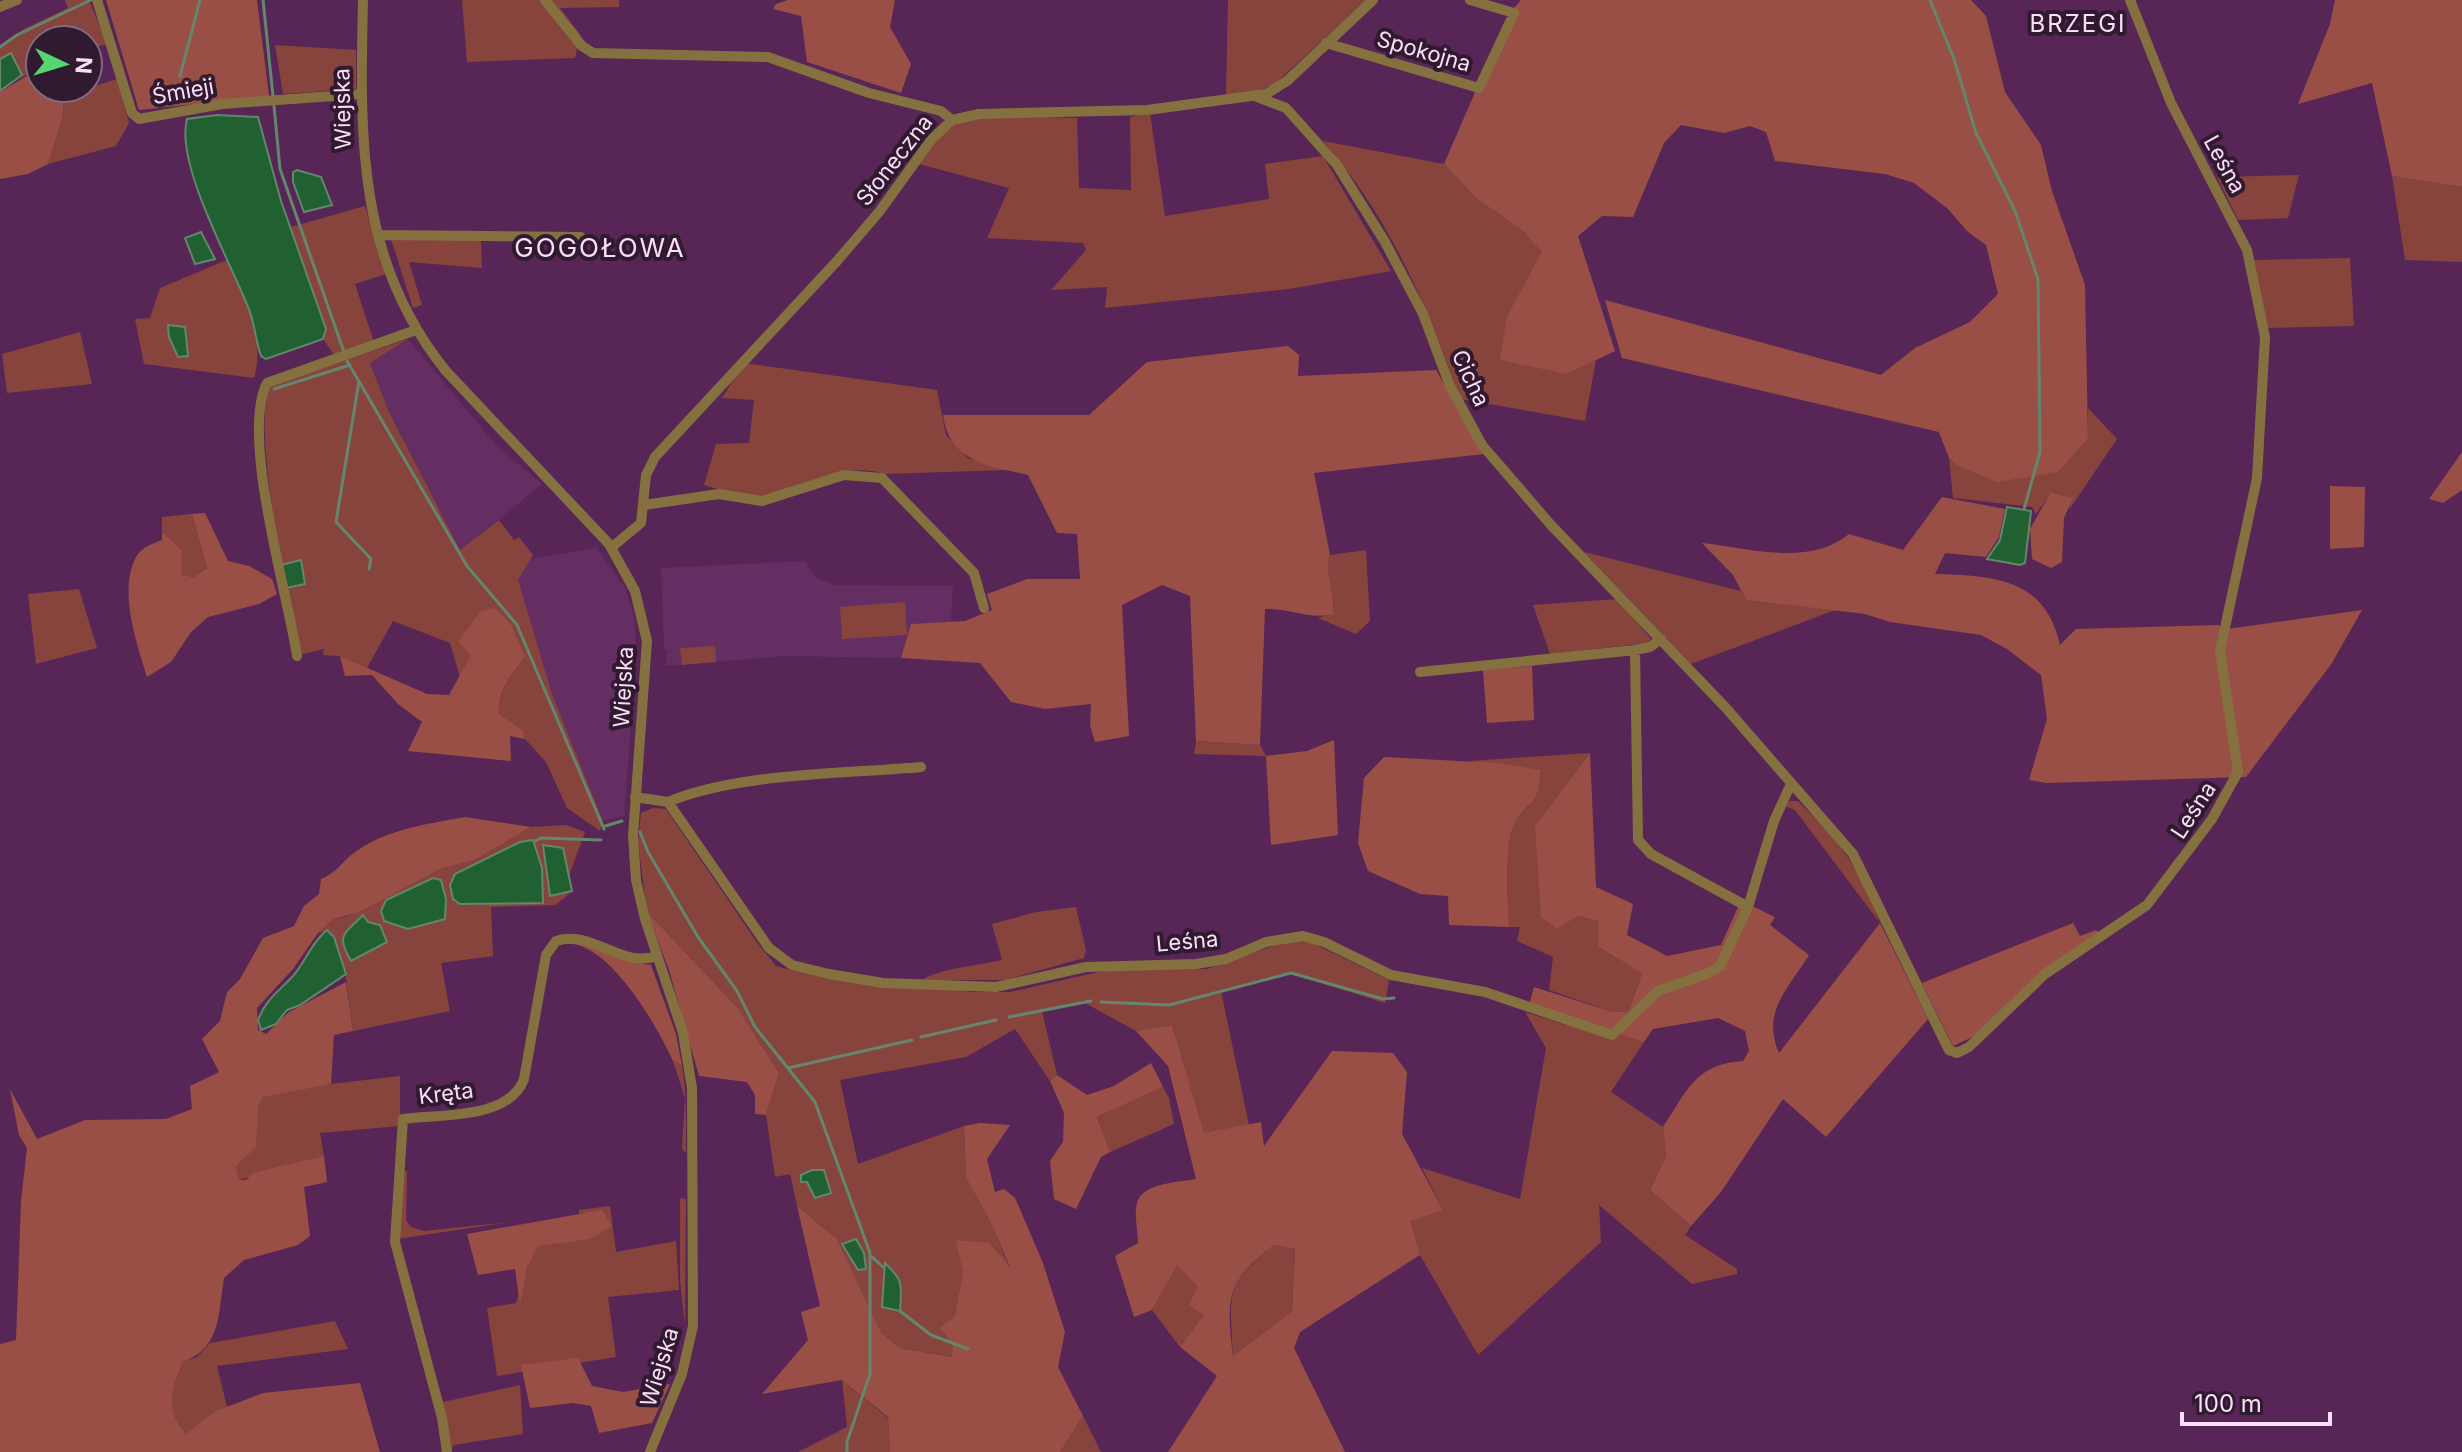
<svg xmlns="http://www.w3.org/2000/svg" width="2462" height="1452" font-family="Inter,sans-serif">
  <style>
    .built { fill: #642e63 }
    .green { fill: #87443c }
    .forest { fill: #9a4f46; fill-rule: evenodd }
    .water { fill: #216030; stroke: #63866d; stroke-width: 2 }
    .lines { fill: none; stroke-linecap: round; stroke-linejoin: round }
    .stream { stroke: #63866d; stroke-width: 3 }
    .minor { stroke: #85713f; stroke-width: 10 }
    .labels { text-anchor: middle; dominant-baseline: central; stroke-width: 8; stroke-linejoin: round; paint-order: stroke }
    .street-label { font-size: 22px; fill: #fcdefa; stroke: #301a2f }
    .neighbourhood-label { font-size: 24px; letter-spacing: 2px; fill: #fcdefa; stroke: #301a2f }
    .quarter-label { font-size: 26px; letter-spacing: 2px; fill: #fcdefa; stroke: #301a2f }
  </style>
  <rect width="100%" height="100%" fill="#572656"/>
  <path class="built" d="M408,339l88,106 46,39 -82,67 -71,-139 -19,-49z
    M597,548l28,40 10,31 1,41 -12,156 -21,5 -51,-127 -35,-115 14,-20z
    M805,561l11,17 20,7 117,1 -2,36 -40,2 -10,34 -116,-2 -120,10 3,-16 -4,-1 -3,-81z"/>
  <path class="green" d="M65,0h24l18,44 -19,5v-9h-48v28l-20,10 2,-3 -14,-21 -8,5v-14l24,-16 44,-21z
    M462,0h157v7l-59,1 20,26 -5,24 -108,4z
    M1228,0h138l-90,83 -20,9 -30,3z
    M275,45l81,5v39l-73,5z
    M117,79l12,44 -13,23 -68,18 14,-44 3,-32h23z
    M1150,113l15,103 104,-17 -4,-35 58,-8 68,115 -102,18 -184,19 2,-21 -56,3 35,-40 -3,-7 -96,-5 22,-50 -90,-24c10,-15 21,-33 38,-42 19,-11 94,-4 120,-4l2,70 52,2 -1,-73z
    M1323,141l121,23 33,35 45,31 21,22 -36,64 60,58 29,-14 -11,61 -125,-22c-32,-93 -72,-184 -137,-258z
    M2299,175l-11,43 -50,2 -21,-43z
    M2392,176l70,11v75l-57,-2z
    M365,206l21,68 -31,10 19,58 -39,14 -12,-17 3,-11 -35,-101z
    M390,236l91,3 1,29 -73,-6 13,43 -9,3z
    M2350,258l4,68 -87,2 -14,-68z
    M229,259c16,39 37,78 25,119l-110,-14 -9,-45 15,-1 10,-30z
    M80,332l12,52 -85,9 -5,-39z
    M408,339l-38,24 19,49 71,138 39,-30 15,20 5,-3 14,18 -15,25 34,114 51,127 -3,10 -33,-23 -21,-46 -21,-23 -2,-9 -24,-16c-2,-22 13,-40 26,-57l-54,-2 -11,22 -10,-34 -57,-22 -26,47 -27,-12 -17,-1 1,-6 -25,6c-9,-49 -50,-233 -28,-269z
    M744,363l193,27 9,45 22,23 38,12 -121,4c-45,-13 -77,12 -120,21 -19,4 -42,-5 -61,-10l12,-41 33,-1 5,-43 -32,-2z
    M2088,408l29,31 -48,71 3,-12 -20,-6 -16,22 -4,-7 -79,-9 -4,-40 8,7 131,-27z
    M192,514l15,54 -13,9 -14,-2 2,-25 -20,-18v-15z
    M1366,550l4,71 -14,13 -38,-16 15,-5c3,-20 -9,-39 -3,-58z
    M1584,552l157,39 5,9 89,10 -144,54z
    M79,589l18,59 -61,16 -8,-70z
    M1617,599l34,40 -4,4 -97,11 -17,-49z
    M905,602l2,33 -65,4 -2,-32z
    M715,646l1,16 -34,3 -2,-17z
    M1196,741l64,4 6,11 -72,-2z
    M1590,753l-55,73 42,90 22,5 43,52 -13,38 -16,1 -64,-22 4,-33 -36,-16 3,-14h-11c-1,-23 -5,-83 5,-102 13,-28 25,-13 27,-54l-73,-10z
    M1790,801h8c45,46 59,61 82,122l-85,-113 -10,-4z
    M653,808l13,1 90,132 20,25 15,4 180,22h39l106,-24 91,1 63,-22 36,-7 83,40 -4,23 -93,-29 -71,17 28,134 -45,9 -32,-109 -36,6 -53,-29 -41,9 15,64 -7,6 -35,-52 -49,28 -126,23 18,84 106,-38 2,52 24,43 21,50h-48l-8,46 -16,11 14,16v13l-54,-9 -18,-16 -44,-93 -40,-33 -7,-32 -15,3 -9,-62 13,-42 -42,-66 -90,-95 -9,-70 3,-29z
    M566,825l19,7 -16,43 3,16 -16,14 -65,2 2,49 -52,7 9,48 -97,20 -8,-61 -16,-39 -11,2 16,-14 14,-3 92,-47 35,-9 56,-33z
    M1076,907l10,43 -2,8 -79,22h-83c16,-11 58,-15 80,-20l-10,-36 44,-12z
    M1525,1012l86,27 8,-6 25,9 -33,50 52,35 3,29 -16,34 41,36 -6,9 52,34v5l-45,10 -93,-79 2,37 -123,113 -58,-100 -9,-35 32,-10 -21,-42 98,31 26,-151z
    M673,1061l9,4c5,29 4,59 4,88l-4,-4 3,-51z
    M400,1076v50l-80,7 4,23 -85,24 -3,-14 19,-19 3,-40 5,-10 50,-11z
    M1163,1087l6,11 5,26 -64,28 -13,-35z
    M407,1171l-1,49 5,7 13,4 86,-9 -113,17 5,-67z
    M680,1198l6,1 -1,125 -5,-43z
    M610,1206l6,46 60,-11 3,49 -71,7 8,60 -119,19 -10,-68 29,-5 18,-59 46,-9 -1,-25z
    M1274,1245l21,4 -3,62 -59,45c-3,-60 -10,-71 41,-111z
    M1177,1264l21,23 7,28 -25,32 -28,-37z
    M335,1321l13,28 -131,17 10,41 -41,28c-21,-26 -17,-45 -3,-73l14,-5 13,-14z
    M842,1380l46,38 2,34h-92l49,-25z
    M437,1381l6,21 77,-17 3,49 -69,11 -4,7 -15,-66z
    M1083,1416l18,36h-41z"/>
  <path class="forest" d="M106,0h151l12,96 -130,14z
    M788,0h107l-5,27 21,37 -10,29 -94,-31 -6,-46 -28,-7 3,-5z
    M1521,0h450l15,16 19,76 36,53 11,46 33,94 3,153 -30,34 -61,10 -40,-17 -8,-7 -10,-26 -317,-74 -17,-58 276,75 34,-27 55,-26 28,-28 -12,-49 -18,-13 -21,-24 -33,-25 -29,-9 -110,-13 -9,-29 -16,-6 -26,7 -43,-8 -17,18 -31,74 -31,-1 -24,20 37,115 -48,23 -67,-14 7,-44 35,-64 -20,-22 -45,-31 -33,-35 65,-150z
    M2335,0h127v187l-70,-11 -20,-93 -74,21 32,-80z
    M40,68v20h25l-3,32 -14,44 -20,10 -28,5v-87z
    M1288,346l11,9 -1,21 138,-6 48,84 -170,19 16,82c-6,19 6,38 3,59 -22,6 -44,-6 -68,-5l-5,136 -64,-4 -6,-145 -28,-11 -40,20 7,131 -34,6 -5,-17 1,-21 -46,5 -34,-7 -31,-39 -79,-5 10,-34 54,-3 27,-11 -5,-16 40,-15h53l-3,-45 -20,-1 -29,-58c-39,-9 -79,-13 -85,-60h146l58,-53z
    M2462,452v38l-19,13 -14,-4z
    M2330,486l35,1 -1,60 -34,2z
    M2051,492l22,6 -9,20 -2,44 -11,6 -19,-9 -2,-30z
    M1942,497l63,12 -6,28 -13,20 -41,-4 -10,21c60,2 110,4 125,71l16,-16 142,-4 9,4 135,-19 -30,53 -86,114 -199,6 -18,-3 18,-61 -6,-44 -34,-26 -26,-14 -91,-13 -25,-8 -119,-14 -13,-25 -31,-32c48,5 107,24 147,-9l54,16z
    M205,513l23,48 21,5 23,13 5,15 -18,10 -51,13 -17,15 -20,30 -24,15c-10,-33 -29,-86 -11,-120 6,-10 16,-13 26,-17v-8l20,18 -1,25 13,2 13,-9 -15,-54z
    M495,608l16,17 14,32c-13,17 -28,34 -26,57l24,16 2,9 -15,-3 1,25 -103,-10 14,-29 -24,-18 -26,-29 -27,1 -5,-20 87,38 22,1 22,-40 -13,-13 23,-31z
    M1532,666l2,54 -47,3 -4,-53z
    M1334,740l4,95 -67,10 -5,-89 41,-5z
    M1590,753l6,134 37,17 -6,31 40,21 54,-11 17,-38h16l21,10 -5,8 39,30c-21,34 -48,57 -30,98l101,-130 48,96 -102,118 -43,-38 -62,93 -30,34 -41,-36 16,-34 -3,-29c24,-36 32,-63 80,-66l6,-10 -4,-20 -27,-13 -65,11 -9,13 -115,-37 5,-18 79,25 16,-1 13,-38 -44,-27 1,-25 -22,-5 -20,13 -16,-12 -6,-91z
    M1384,757l113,6 44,7c-2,42 -14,27 -27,55 -10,19 -6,79 -5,102l-60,-2 -1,-29 -28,-2 -52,-23 -10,-28 6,-65z
    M465,817l66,10 -56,33 -35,9 -81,43 -25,7 -16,14 -25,36 -36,39 1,22 8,4 23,-22 57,-30 7,49 -19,4 -3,49 -68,13 -5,10 -2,40 -20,19 3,14h7l7,-7 71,-17 3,26 -23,5 6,49 -12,9 -54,15 -20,18c-6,35 -2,69 -41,84 -13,28 -18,48 3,72l30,-23 47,-18 97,-10 20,69h-380v-108l16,-4 5,-139 6,-53 -8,-13 -9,-46 27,50 48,-19 81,-1 26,-10 -2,-23 29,-14 -17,-33 18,-18 7,-29 13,-13 23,-41 31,-12 10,-20 15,-12 2,-15c16,-6 21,-18 34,-27 32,-23 73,-28 110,-35z
    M647,912l90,95 42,66 -13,42 -11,-1v-19l-8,-13 -48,-6 -30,-106z
    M2073,923l7,13 16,-6 5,4 -124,101 -24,11 -31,-63z
    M567,941c31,0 51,20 84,24l25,69 6,31 -9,-4c-16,-35 -71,-134 -118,-115z
    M1172,1025l32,108 57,-11 3,24 68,-95 61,2 14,19 -5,62 41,76 -32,11 9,34 -120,77 -6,16 51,104h-177l49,-76 -37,-29 24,-32 -15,-10 9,-18 -21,-22 -25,45 -18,7 -19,-61 23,-13c0,-11 -3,-23 -2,-34 1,-27 40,-26 60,-30l-28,-113 -32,-35zM1274,1245l21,4 -3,62 -59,45c-7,-57 -7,-75 41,-111z
    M1151,1063l12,24 -66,30 13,35 -9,5 -25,52 -22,-10 -4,-38 13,-19 1,-29 -14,-32 7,-6 30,20 27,-9z
    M980,1123l30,2 -23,34 8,33 9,-3 11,9 28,65 22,69 -7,35 25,49 -23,36h-170l-2,-35 -46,-37 -80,14 46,-54 -7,-28 19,-6 -23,-100 40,33 44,93 18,16 53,9 1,-13 -14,-16 16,-12 8,-45 -7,-31 33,3 21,24 -20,-46 -24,-43 -2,-52z
    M602,1210l10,16 -22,13 -52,7 -11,21 -7,38 -5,-36 -37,6 -11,-41z
    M578,1358l14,28 31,6 47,-8 -18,39 -53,10 -8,-27 -18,-3 -43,5 -9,-43z"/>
  <path class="water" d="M11,53l11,22 -22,16v-32z
    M217,115l41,2 23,84 45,128 -3,10 -57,20 -5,-3c-6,-17 -6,-33 -13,-49 -17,-44 -73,-143 -61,-188z
    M297,170l24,7 11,28 -28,7 -11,-30v-10z
    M201,232l14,27 -20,5 -10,-26z
    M168,325l17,2 3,29 -10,1 -9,-20z
    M2007,507l24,4 -6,52 -5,2 -33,-6 13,-19z
    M301,560l4,24 -19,4 -5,-23z
    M533,840l9,28 1,35 -83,1 -7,-5 -3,-14 5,-11 65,-32z
    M543,845l20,3 9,43 -22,5z
    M433,878l8,2 5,19 -1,20 -37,10 -24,-8 -3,-10 5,-11z
    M363,915l5,7 12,3 7,17 -36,19c-16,-27 -6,-27 12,-46z
    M327,930l7,7 12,37 -46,31 -13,5 -11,14 -15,6 -3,-10c8,-21 20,-28 35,-44 13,-15 18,-33 34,-46z
    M812,1170h12l7,23 -16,5 -8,-16h-6v-7z
    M856,1239l8,14 2,16 -8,1 -16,-26z
    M885,1263c18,17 17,21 15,48l-18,-4z"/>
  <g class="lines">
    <path class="stream" d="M263,0l10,96
      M1930,0l24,59 22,74 39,78 23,68 2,173 -16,57
      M0,47l17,-12 74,-35
      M180,76l20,-76
      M274,106l6,63 64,183
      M347,361l120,205 50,59 87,204
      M359,381l-23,141 35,37 -2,10
      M274,389l76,-24
      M605,826l17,-5
      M640,832l8,20 50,85 39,54 18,36 60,75 55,151v121l-23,68v10
      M535,841l6,-3 60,2
      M1101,1002l68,3 122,-32 92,26 11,-1
      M1009,1017l82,-16
      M921,1037l75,-17
      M788,1068l124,-28
      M871,1256l12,11
      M900,1311l31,24 37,14"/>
    <path class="minor" d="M97,0l35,113 7,6 83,-15 139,-10
      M363,0c-3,135 -7,260 83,371l163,173 26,47 12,50 -14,195 3,44 9,39 38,114 9,55 1,238 -11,48 -32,78
      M545,0l37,46 11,7 175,4 101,36 72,18 11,9
      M0,7l17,-7
      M1326,43l153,45 35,-75 -44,-13
      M1257,97l29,11 51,57 48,77 38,72 27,72 32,59 69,80 175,183 127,146 89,182 7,14 8,3 12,-6 76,-73 102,-69 65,-86 26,-47 -18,-121 37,-173 8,-141 -18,-87 -76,-147 -41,-103
      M379,235l202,2
      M644,505l75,-11 43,7 82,-26 38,3 92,95 10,35
      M612,547l29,-24 5,-48 9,-18 182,-196 42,-49 52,-72 21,-20 27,-6 168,-4 119,-16 21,-13 86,-81
      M1635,650l3,190 13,14 97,53
      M297,656c-9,-61 -57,-221 -30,-273l149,-53
      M1420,672l215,-22 15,-3 11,-8
      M635,797l33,5 101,146 23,17 37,9 54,9 113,4 90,-20 110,-3 30,-5 40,-17 37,-6 21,6 67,33 94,17 127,43 46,-44 51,-18 11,-7 28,-59 26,-86 16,-35
      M668,802c68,-29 177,-28 253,-35
      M447,1452l-5,-34 -47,-176 8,-123c36,-5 106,1 121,-40l22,-124 10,-14c37,-12 64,28 101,15"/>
  </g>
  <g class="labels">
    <g class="street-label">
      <text transform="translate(1424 51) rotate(16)">Spokojna</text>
      <text transform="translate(183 91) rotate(-10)">Śmieji</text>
      <text transform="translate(342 109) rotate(-91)">Wiejska</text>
      <text transform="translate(894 160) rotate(-52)">Słoneczna</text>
      <text transform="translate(2225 164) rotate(61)">Leśna</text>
      <text transform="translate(1471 378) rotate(65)">Cicha</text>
      <text transform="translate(623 687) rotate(-87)">Wiejska</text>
      <text transform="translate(2193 810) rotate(-57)">Leśna</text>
      <text transform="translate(1187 941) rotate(-5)">Leśna</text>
      <text transform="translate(446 1093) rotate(-7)">Kręta</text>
      <text transform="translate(659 1367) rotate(-73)">Wiejska</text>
    </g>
    <g class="neighbourhood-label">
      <text x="2078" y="23">BRZEGI</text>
    </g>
    <g class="quarter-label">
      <text x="600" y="247">GOGOŁOWA</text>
    </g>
  </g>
  <g transform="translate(64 64) rotate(94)"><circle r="38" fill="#301a2f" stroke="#826880" stroke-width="2"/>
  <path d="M0-6L14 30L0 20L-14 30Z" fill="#54d672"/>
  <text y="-12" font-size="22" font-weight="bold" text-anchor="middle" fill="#fcdefa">N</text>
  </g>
  <path d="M2182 1412v12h148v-12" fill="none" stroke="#fcdefa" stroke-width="4"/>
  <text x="2194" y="1412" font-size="24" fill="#fcdefa" stroke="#301a2f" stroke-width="6" paint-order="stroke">100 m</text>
</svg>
